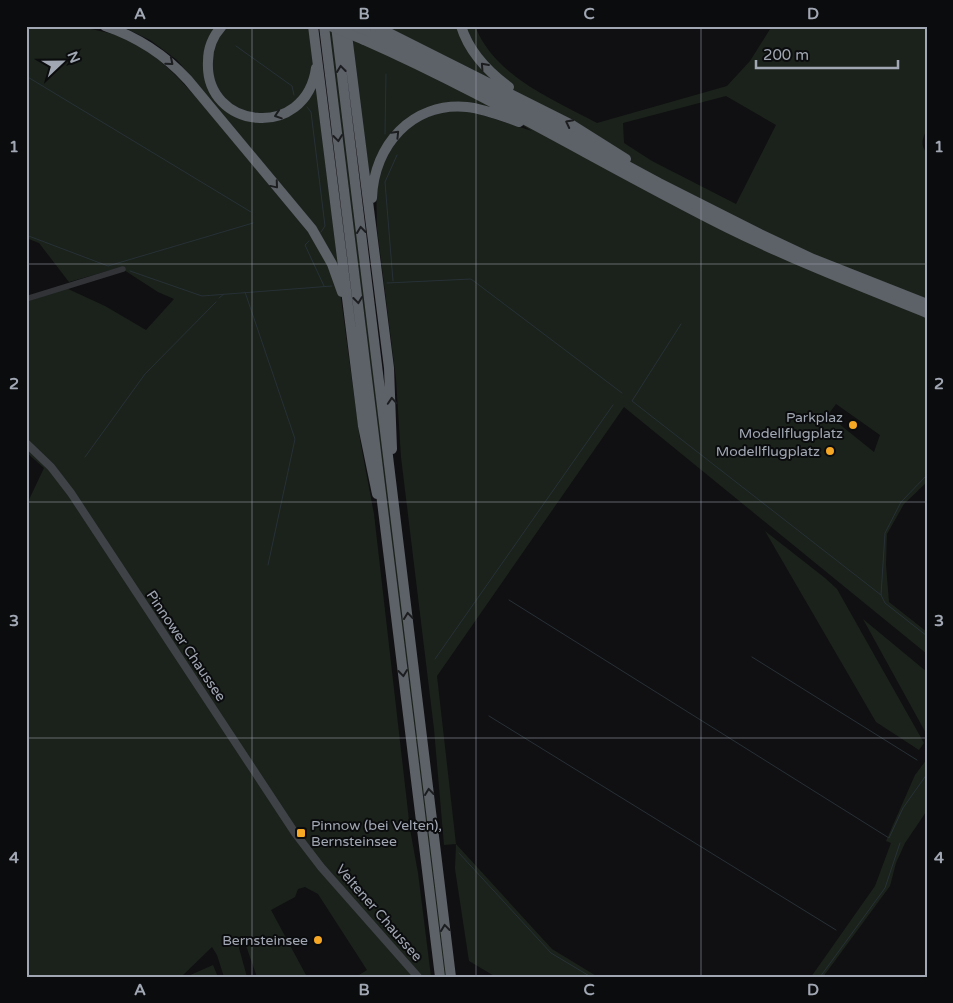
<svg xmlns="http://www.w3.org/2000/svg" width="953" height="1003" font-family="'Varela Round',sans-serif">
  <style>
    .green { fill: #1b221b; fill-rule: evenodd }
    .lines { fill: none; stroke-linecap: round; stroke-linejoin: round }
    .stream { stroke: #273036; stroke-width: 1 }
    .street { stroke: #313337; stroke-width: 5.5 }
    .secondary { stroke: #3f4247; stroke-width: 8 }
    .highway { stroke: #5d6168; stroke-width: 10 }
    .highway-bridge { stroke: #5d6168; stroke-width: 10 }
    .oneway { stroke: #1b1d1f }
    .grid { fill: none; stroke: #a1a7b3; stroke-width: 1; stroke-opacity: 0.55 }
    .poi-dot { fill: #f6a724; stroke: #0b0c0d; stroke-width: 2 }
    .labels { text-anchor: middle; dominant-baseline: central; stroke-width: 4; stroke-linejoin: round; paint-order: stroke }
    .poi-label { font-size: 14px; fill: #a1a7b3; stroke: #0b0c0d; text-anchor: end }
    .street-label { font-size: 14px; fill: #a1a7b3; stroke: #0b0c0d }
    .neatline { fill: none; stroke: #a1a7b3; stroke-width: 2 }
    .grid-label { font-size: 16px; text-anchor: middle; font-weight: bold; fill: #a1a7b3 }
  </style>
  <rect width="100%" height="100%" fill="#101012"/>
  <path class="green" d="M50,26c32,0 69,5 96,24 31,22 55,53 79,82 30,36 59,71 88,106l13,21 14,32 20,149 14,74 36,315 8,44 13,104h-75l11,-7 -49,-76 -13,-7 -7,2 -3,8 -24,13 36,67h-50l-14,-40 -4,11 8,29h-23l-7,-22 -5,-8 -31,30h-155v-471l18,-38 -18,-16v-150l40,-14 39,18 41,24 28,-31 -16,-7 -34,-22h-13l-42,12 -30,-39 -13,-5v-210z
    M121,26h97l-14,31 21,50 56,11 35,-36 27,197 -15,-32 -10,-15 -141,-172 -27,-20z
    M227,26h84c1,17 6,38 -1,54 -31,73 -139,15 -83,-54z
    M328,26h4l115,951h-3z
    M363,26c10,0 20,3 31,3l-9,-3h90c20,51 78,73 122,97l130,-37 23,-25 22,-35h155v104c-5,8 -7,16 0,23v329l-23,22 -17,30 -1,31 3,37 38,30v22l-303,-247 -187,269 19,168 96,105 46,28h-102l-27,-16 -14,-92 1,-25 -12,1 -10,-116 -33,-272 -5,-78 -19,-151 -1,-48 16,-38 27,-22 25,-9h26l62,20 -28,-17 -42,-10 -63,22 -30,67 -19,-154zM726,96l50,29 -40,79 -84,-43 -28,-18 -1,-20zM836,404l44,31 -6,17 -46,-37z
    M765,531l60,47 12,11 87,154 -5,7 -43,-28z
    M863,619l64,53v63z
    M927,759l-1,53 -21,31 -9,20 -6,23 -67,91h-12l64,-91 16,-43 -5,-2 29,-66z
    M213,965l5,12h-32z"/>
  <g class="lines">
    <path class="stream" d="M236,46l56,40 2,9
      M26,76l225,136
      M307,107l4,5 14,114 -4,6
      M385,134l1,-60
      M26,235l82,31 145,-43
      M309,241l-4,4 19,41
      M130,271l72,25 130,-10
      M393,281l-8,-99 12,-27
      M387,283l84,-4 151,114
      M245,292l50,147 -27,126
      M219,298l5,-4
      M681,324l-49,77 249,194
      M85,457l60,-83 71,-72
      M927,475l-26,27 -16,31 -4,62 4,8 42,33
      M509,600l380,238 14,-30 24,-34
      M752,657l165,103
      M435,659l178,-254
      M489,716l347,214
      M459,853l92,100 40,24
      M820,977l65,-89 15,-45"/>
    <path class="street" d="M26,299l97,-30"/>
    <path class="secondary" d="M26,443l25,24 20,26 224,340 26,34 97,110"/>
    <path class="highway" d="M105,26c33,11 60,29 83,54l124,149 20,35 10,28
      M222,26c-9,10 -14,22 -14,35 -4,69 98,80 108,7
      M313,26l50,400 14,68
      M324,26l116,951
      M336,26l115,951
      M352,26l99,45 208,112 101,51 53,25 114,45
      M375,26l197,99 54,34
      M461,26c8,26 26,45 48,61
      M346,27l43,341 3,81
      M364,40c125,55 242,127 364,188 65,32 132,58 199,85
      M372,198c2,-53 40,-96 95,-91 18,2 35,9 52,15"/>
    <path class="highway-bridge" d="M330,26l34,14"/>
  </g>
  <defs><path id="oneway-chevron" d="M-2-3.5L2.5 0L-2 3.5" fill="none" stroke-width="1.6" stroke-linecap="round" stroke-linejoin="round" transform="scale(1.25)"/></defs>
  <g class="oneway">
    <use href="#oneway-chevron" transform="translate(170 62) rotate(40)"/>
    <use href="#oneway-chevron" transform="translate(484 66) rotate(-132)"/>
    <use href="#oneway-chevron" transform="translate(341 69) rotate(-97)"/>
    <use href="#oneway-chevron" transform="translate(278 115) rotate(162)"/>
    <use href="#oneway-chevron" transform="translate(569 123) rotate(-153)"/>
    <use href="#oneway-chevron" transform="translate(396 134) rotate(-46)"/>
    <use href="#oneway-chevron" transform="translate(338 138) rotate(83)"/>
    <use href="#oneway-chevron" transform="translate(275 185) rotate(50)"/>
    <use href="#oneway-chevron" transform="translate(361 230) rotate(-97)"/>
    <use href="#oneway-chevron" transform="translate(358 300) rotate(83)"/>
    <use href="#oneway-chevron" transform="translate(392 401) rotate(-94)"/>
    <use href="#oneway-chevron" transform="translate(408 616) rotate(-97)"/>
    <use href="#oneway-chevron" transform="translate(403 673) rotate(83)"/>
    <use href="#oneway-chevron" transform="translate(429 792) rotate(-97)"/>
    <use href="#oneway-chevron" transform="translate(445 928) rotate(-97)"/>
  </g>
  <path class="grid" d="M252,26v951M476,26v951M701,26v951M26,264h901M26,502h901M26,738h901"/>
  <g class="poi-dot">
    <circle cx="853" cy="425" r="5"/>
    <circle cx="830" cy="451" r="5"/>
    <rect x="296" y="828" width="10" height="10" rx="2.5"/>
    <circle cx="318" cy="940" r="5"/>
  </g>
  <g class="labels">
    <g class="poi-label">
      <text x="843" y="417">Parkplaz<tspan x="843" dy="16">Modellflugplatz</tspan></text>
      <text x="820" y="451">Modellflugplatz</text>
      <text x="311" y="825" text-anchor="start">Pinnow (bei Velten),<tspan x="311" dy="16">Bernsteinsee</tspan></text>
      <text x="308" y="940">Bernsteinsee</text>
    </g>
    <g class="street-label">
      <text transform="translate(186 646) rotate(56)">Pinnower Chaussee</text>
      <text transform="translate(379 913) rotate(49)">Veltener Chaussee</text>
    </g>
  </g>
  <rect width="953" height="1003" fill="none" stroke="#0b0c0d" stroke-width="55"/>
  <g transform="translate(62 62) rotate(68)" stroke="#0b0c0d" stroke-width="4" paint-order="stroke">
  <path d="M0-4L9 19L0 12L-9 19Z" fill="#a1a7b3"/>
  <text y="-8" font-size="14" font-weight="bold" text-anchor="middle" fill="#a1a7b3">N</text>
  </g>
  <path d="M756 60v8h142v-8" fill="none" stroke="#a1a7b3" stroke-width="2.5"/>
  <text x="763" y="60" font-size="15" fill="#a1a7b3" stroke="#0b0c0d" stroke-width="4" paint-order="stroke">200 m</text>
  <rect x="28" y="28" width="898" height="948" class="neatline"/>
  <g class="grid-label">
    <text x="140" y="19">A</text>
    <text x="364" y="19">B</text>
    <text x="589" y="19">C</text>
    <text x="813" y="19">D</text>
    <text x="14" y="152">1</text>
    <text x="939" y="152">1</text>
    <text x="14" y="389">2</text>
    <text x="939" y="389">2</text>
    <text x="14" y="626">3</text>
    <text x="939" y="626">3</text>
    <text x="14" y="863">4</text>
    <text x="939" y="863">4</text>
    <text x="140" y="995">A</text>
    <text x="364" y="995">B</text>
    <text x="589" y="995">C</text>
    <text x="813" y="995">D</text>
  </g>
</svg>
